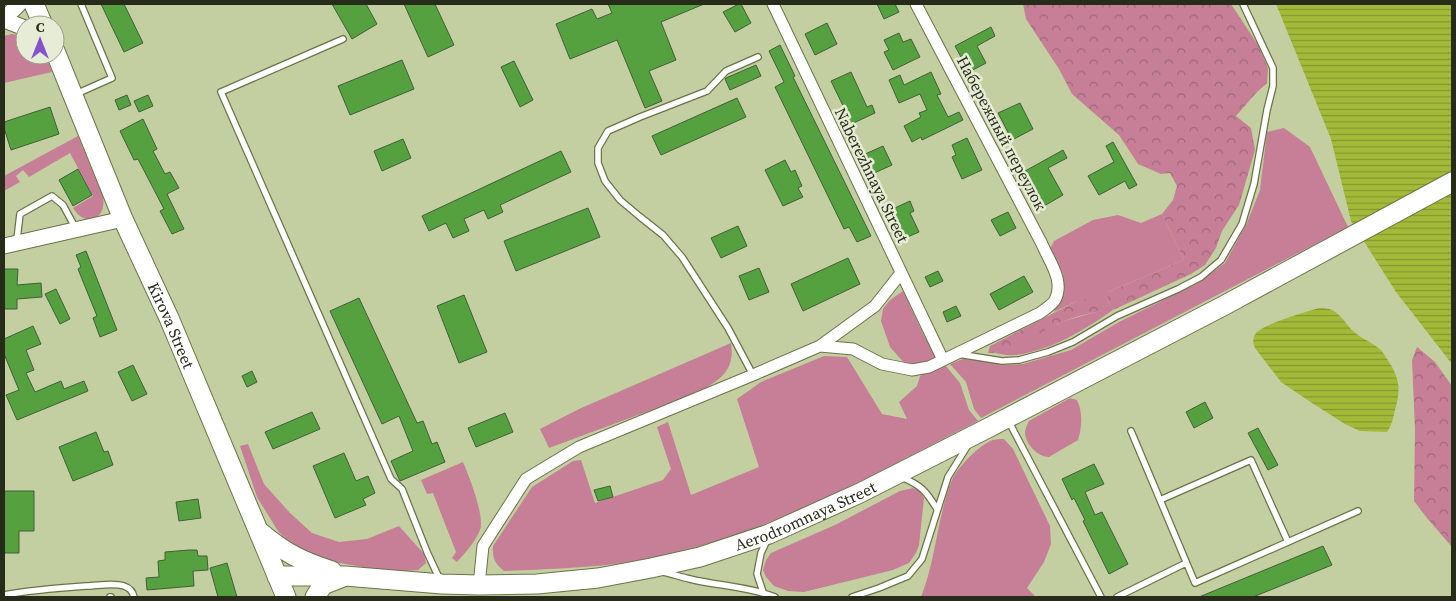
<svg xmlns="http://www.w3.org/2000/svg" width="1456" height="601" font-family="'Source Serif 4',serif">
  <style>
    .grass { fill: #c67f96 }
    .forest { fill: url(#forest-crowns) }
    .water { fill: url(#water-rules) }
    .building { fill: #56a13f; stroke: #425e3b }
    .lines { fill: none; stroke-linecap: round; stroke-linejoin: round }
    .service-casing { stroke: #6a7448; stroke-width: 8 }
    .minor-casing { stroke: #6a7448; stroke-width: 13 }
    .tertiary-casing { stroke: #6a7448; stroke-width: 17 }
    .primary-casing { stroke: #6a7448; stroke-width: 21 }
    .service { stroke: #fff; stroke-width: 5.5 }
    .minor { stroke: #fff; stroke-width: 11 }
    .tertiary { stroke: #fff; stroke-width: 15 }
    .primary { stroke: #fff; stroke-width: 19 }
    .labels { text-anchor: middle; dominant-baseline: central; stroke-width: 5; stroke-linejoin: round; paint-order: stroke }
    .street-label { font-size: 16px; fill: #272b19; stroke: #e6ecd5 }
  </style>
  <defs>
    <pattern id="forest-crowns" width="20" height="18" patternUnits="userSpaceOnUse" patternTransform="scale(1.25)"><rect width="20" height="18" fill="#c67f96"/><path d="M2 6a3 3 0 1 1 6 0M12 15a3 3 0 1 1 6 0" fill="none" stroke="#a1687a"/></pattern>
    <pattern id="water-rules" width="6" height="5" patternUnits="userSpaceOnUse" patternTransform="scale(1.25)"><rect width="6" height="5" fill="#a3ba39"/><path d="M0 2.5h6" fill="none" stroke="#85972f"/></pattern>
  </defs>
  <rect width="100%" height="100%" fill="#c3cfa0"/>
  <path class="grass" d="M12,34l13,2v19h20l7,17 -48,11v-47z
    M1284,128l26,19 38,80 -367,191 -7,-9 -8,-27 -16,-18 13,-5 15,1 28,5 17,-1 48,-14 48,-28 79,-39 27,-20 22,-40 13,-33 7,-58z
    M78,136l25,61c4,23 -18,31 -30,11l20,-12 -23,-43 -41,24 -6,-7 -7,6 4,6 -16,9v-15z
    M1162,214l22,46 -76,32v9l5,9c-29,20 -62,41 -98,45 -6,1 -14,-1 -20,-2l69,-32 39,-11 -26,-9 -23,11 8,-19 1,-19 -13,-25 4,-8 39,-21 25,-5 23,8z
    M903,291l21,45 11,18 2,7 -22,4 -10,-1 -15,-17 -9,-26 2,-12 7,-9z
    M731,343c4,28 -10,35 -31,49l-151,56 -9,-19 39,-20z
    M824,356l23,1 35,57 25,5 -8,-17 18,-16 3,-10 25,-11 15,18 9,27 9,11c-99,50 -196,107 -305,132 -12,3 -24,6 -37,8 -43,7 -88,8 -132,10 -9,-7 -12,-13 -11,-25l39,-59 41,-26 8,-1 14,43 68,-23 8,-11 -14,-42 11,-5 23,73 68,-28 -22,-68 24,-17z
    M1070,398l7,2c6,12 5,27 1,40l-29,17c-11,0 -23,-12 -24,-24 0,-4 2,-8 4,-12z
    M1004,439l9,10 37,77 1,18 -7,18 -17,26 9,9h-115c15,-37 16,-80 31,-117 5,-12 28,-36 41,-40 3,-1 8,-1 11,-1z
    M248,444l16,40 26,29 22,20 27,9 28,-3 32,-13 25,28 2,9 -8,7 -27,2 -62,-11 -31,-9 -20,-21 -21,-34 -17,-51z
    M463,462c6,14 22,54 17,68 -5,12 -14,22 -23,32l-5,-4 4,-6 -23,-59 -6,1 -6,-14z
    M913,488l7,3 4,7 -5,47 -3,8 -7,10 -16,7 -89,22 -16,-1 -14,-5 -8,-9 -3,-7 3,-10 5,-7 64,-28 65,-34z"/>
  <path class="forest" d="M1023,4h208l27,41 10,23 -1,15 -11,10 -20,23 15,12 4,22 -16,55 -17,26 -6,17 -11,17 -14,9 -78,36 -5,-9v-9l76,-32 -22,-46 11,-14 4,-14 -7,-13 -9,1 -23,-10 -19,-29 -47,-41 -13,-25 -33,-50z
    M1097,296l5,6 1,8c-13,4 -28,6 -41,12 -19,8 -54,32 -74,31l2,-7 87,-45z
    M1417,347l18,15 17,24v161l-25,-29 -13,-17 1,-72 -3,-69z"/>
  <path class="water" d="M1276,4h176v360l-56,-72 -45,-71 -20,-82z
    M1319,308c18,-1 22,10 33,22 8,8 20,12 29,20 2,2 4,6 6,9 13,19 14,30 8,51 -2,8 -3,15 -8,22l-27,-1 -15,-7 -33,-21 -31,-21 -26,-34c-2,-5 -3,-10 1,-15 8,-9 49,-21 63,-25z"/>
  <path class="building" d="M101,4h23l19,39 -19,9z
    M332,4h34l11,20 -25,15z
    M404,4h31l19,41 -26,12z
    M608,4h96l-43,18 15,38 -27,11 13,30 -17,7 -28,-68 -47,19 -14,-35 36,-15 5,10 15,-6z
    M739,4h2l10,19 -16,9 -12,-20z
    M877,4h18l4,8 -15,7z
    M827,23l10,21 -22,11 -10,-21z
    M991,27l4,9 -18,10 9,17 -17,9 -14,-26z
    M899,33l4,9 8,-3 9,18 -27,13 -9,-18 5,-2 -5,-10z
    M780,45l15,31 -2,1 78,159 -14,6 -8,-15 -5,2 -69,-142 9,-5 -15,-31z
    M402,60l12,29 -64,26 -12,-29z
    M514,61l19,39 -13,7 -19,-40z
    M756,65l5,11 -31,14 -5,-11 1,-1z
    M851,72l16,35 5,-2 3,8 -30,14 -4,-8 7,-3 -17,-35z
    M931,72l10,22 -4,1 11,22 11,-5 4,8 -41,20 -1,-3 -9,5 -8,-16 17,-9 -2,-4 8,-3 -7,-16 -21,9 -10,-23 11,-5 4,10z
    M127,95l4,10 -12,5 -4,-10z
    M148,95l5,11 -14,6 -5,-11z
    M737,98l9,19 -85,38 -9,-19z
    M1020,103l13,26 -21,11 -14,-27z
    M50,107l9,27 -48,16 -7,-22v-6z
    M143,119l14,30 -4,2 12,23 5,-2 9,16 -12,6 17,35 -12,5 -12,-23 4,-2 -26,-50 -4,1 -14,-29z
    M967,138l15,32 -20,9 -10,-22 4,-2 -4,-10z
    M403,139l8,19 -29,13 -8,-20z
    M1113,142l24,43 -8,4 -4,-8 -26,14 -11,-19 26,-14 -8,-16z
    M883,146l9,19 -20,9 -9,-19z
    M1063,150l4,8 -19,10 15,27 -19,11 -15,-27 -7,4 -4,-8z
    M561,151l10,21 -71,33 3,7 -15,7 -4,-9 -20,9 5,12 -16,7 -7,-15 -17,8 -7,-15z
    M785,160l6,12 4,-2 7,16 -4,2 5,9 -20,9 -18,-36z
    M78,169l14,26 -19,11 -14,-26z
    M910,201l4,10 -4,2 9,19 -16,7 -9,-19 -6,3 -4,-10z
    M588,208l12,29 -84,34 -12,-30z
    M1008,212l8,16 -16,8 -9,-16z
    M738,226l9,20 -26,12 -10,-20z
    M86,251l31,79 -17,7 -7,-19 4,-2 -19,-47 3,-2 -5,-12z
    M848,258l12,26 -57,27 -12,-27z
    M759,268l10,24 -20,8 -10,-24z
    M4,269h14l-1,16 24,-2 1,14 -25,2v10h-13z
    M938,271l5,10 -13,6 -5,-10z
    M1024,276l9,16 -34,18 -9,-16z
    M56,289l14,30 -10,5 -15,-30z
    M464,295l23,57 -28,11 -22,-57z
    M359,298l58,125 6,-2 9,23 5,-2 8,20 -45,19 -9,-20 22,-10 -14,-35 -17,8 -52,-113z
    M956,306l5,10 -14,6 -4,-10z
    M33,326l8,18 -15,6 8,20 -8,3 9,19 26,-11 3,8 20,-8 4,10 -71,29 -11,-25 13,-5 -15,-36v-15z
    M133,365l14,29 -15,7 -14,-29z
    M252,371l5,11 -10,5 -5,-11z
    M1205,402l8,16 -19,10 -8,-16z
    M312,412l8,17 -47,20 -8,-17z
    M505,413l8,19 -37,15 -8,-19z
    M1258,428l20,37 -10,5 -20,-37z
    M96,432l8,20 4,-1 5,14 -40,16 -14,-34z
    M344,453l12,28 12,-5 7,17 -12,6 3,6 -31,13 -22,-52z
    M1094,464l10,20 -19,8 10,23 7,-3 26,52 -19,10 -26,-53 2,-1 -11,-22 -2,2 -10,-21z
    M610,486l3,11 -15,4 -4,-11z
    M4,491h30v40h-15v22h-15z
    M198,499l3,19 -22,3 -3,-19z
    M1323,546l9,19 -79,32h-54z
    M189,550h8l1,6h9l1,14 -15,1 1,15 -47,4 -1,-12 13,-1 -1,-16 7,-1v-8z
    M227,563l10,34h-19l-8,-29z"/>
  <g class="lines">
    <g class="service-casing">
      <path id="service" d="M343,39l-122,53 170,387 11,10 25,63 13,28
        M76,94l36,-16 -31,-74
        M14,242l3,-3 3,-25 32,-18 11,9 13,24
        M958,354l44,7 17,-1 29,-8 25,-10 44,-26 61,-27 23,-12 20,-17 21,-36 12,-40 13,-74 6,-24v-18l-30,-64
        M753,375l-25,-47 -46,-71 -19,-22 -24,-19 -19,-16 -15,-19 -7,-18v-15l10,-17 32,-14 67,-26 19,-20 32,-14
        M1008,420l93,177
        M1131,431l64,152 163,-72
        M901,477c20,8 25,14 36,32
        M1160,500l91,-40 37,82
        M663,572c9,2 18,5 27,7 28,7 57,7 85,18
        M763,592l-6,-18 4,-21 6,-13
        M4,595c27,-5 54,-7 82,-9 11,0 27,-4 38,0 6,2 9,6 10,11
        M110,597h1
        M852,597l27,-9 29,-12 14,-17 26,-82 20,-32
        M1117,597l69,-34"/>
    </g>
    <g class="minor-casing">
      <path id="minor" d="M773,4l170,356
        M820,346l55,-40 26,-33
        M479,585l4,-39 43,-67 53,-32 174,-72 67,-29 33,3 29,15 30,6 17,-3 111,-54c5,-4 12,-8 15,-13 10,-19 -6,-39 -13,-56l-126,-240"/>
    </g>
    <g class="tertiary-casing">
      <path id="tertiary" d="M4,19l15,-15
        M4,20l21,8
        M4,246l119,-27"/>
    </g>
    <g class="primary-casing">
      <g id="primary">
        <path d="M34,4l9,21"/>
        <path id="s1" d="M55,51l68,168 46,99 117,279"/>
        <path d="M260,532c25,21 41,29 72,39"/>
        <path id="s2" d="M277,576h68l97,8 37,1 58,-1 61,-6 53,-10 49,-11 69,-23 91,-41 126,-64 239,-124 227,-123"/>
        <path d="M315,597l8,-12 20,-8"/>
      </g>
    </g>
    <use href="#service" class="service"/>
    <use href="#minor" class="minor"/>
    <use href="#tertiary" class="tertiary"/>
    <use href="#primary" class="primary"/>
  </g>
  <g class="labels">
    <g class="street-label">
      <text transform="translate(1002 133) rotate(62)">Набережный переулок</text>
      <text transform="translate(872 175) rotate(64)">Naberezhnaya Street</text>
      <text stroke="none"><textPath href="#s1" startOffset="298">Kirova Street</textPath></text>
      <text stroke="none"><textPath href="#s2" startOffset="539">Aerodromnaya Street</textPath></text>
    </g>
  </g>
  <rect width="1456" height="601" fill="none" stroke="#272b19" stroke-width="10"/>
  <g transform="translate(40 40)"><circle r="24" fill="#e6ecd5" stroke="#9a9f8a"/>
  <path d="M0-4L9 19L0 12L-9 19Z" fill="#8453cc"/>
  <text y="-8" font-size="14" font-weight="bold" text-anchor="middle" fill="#272b19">С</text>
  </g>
</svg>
